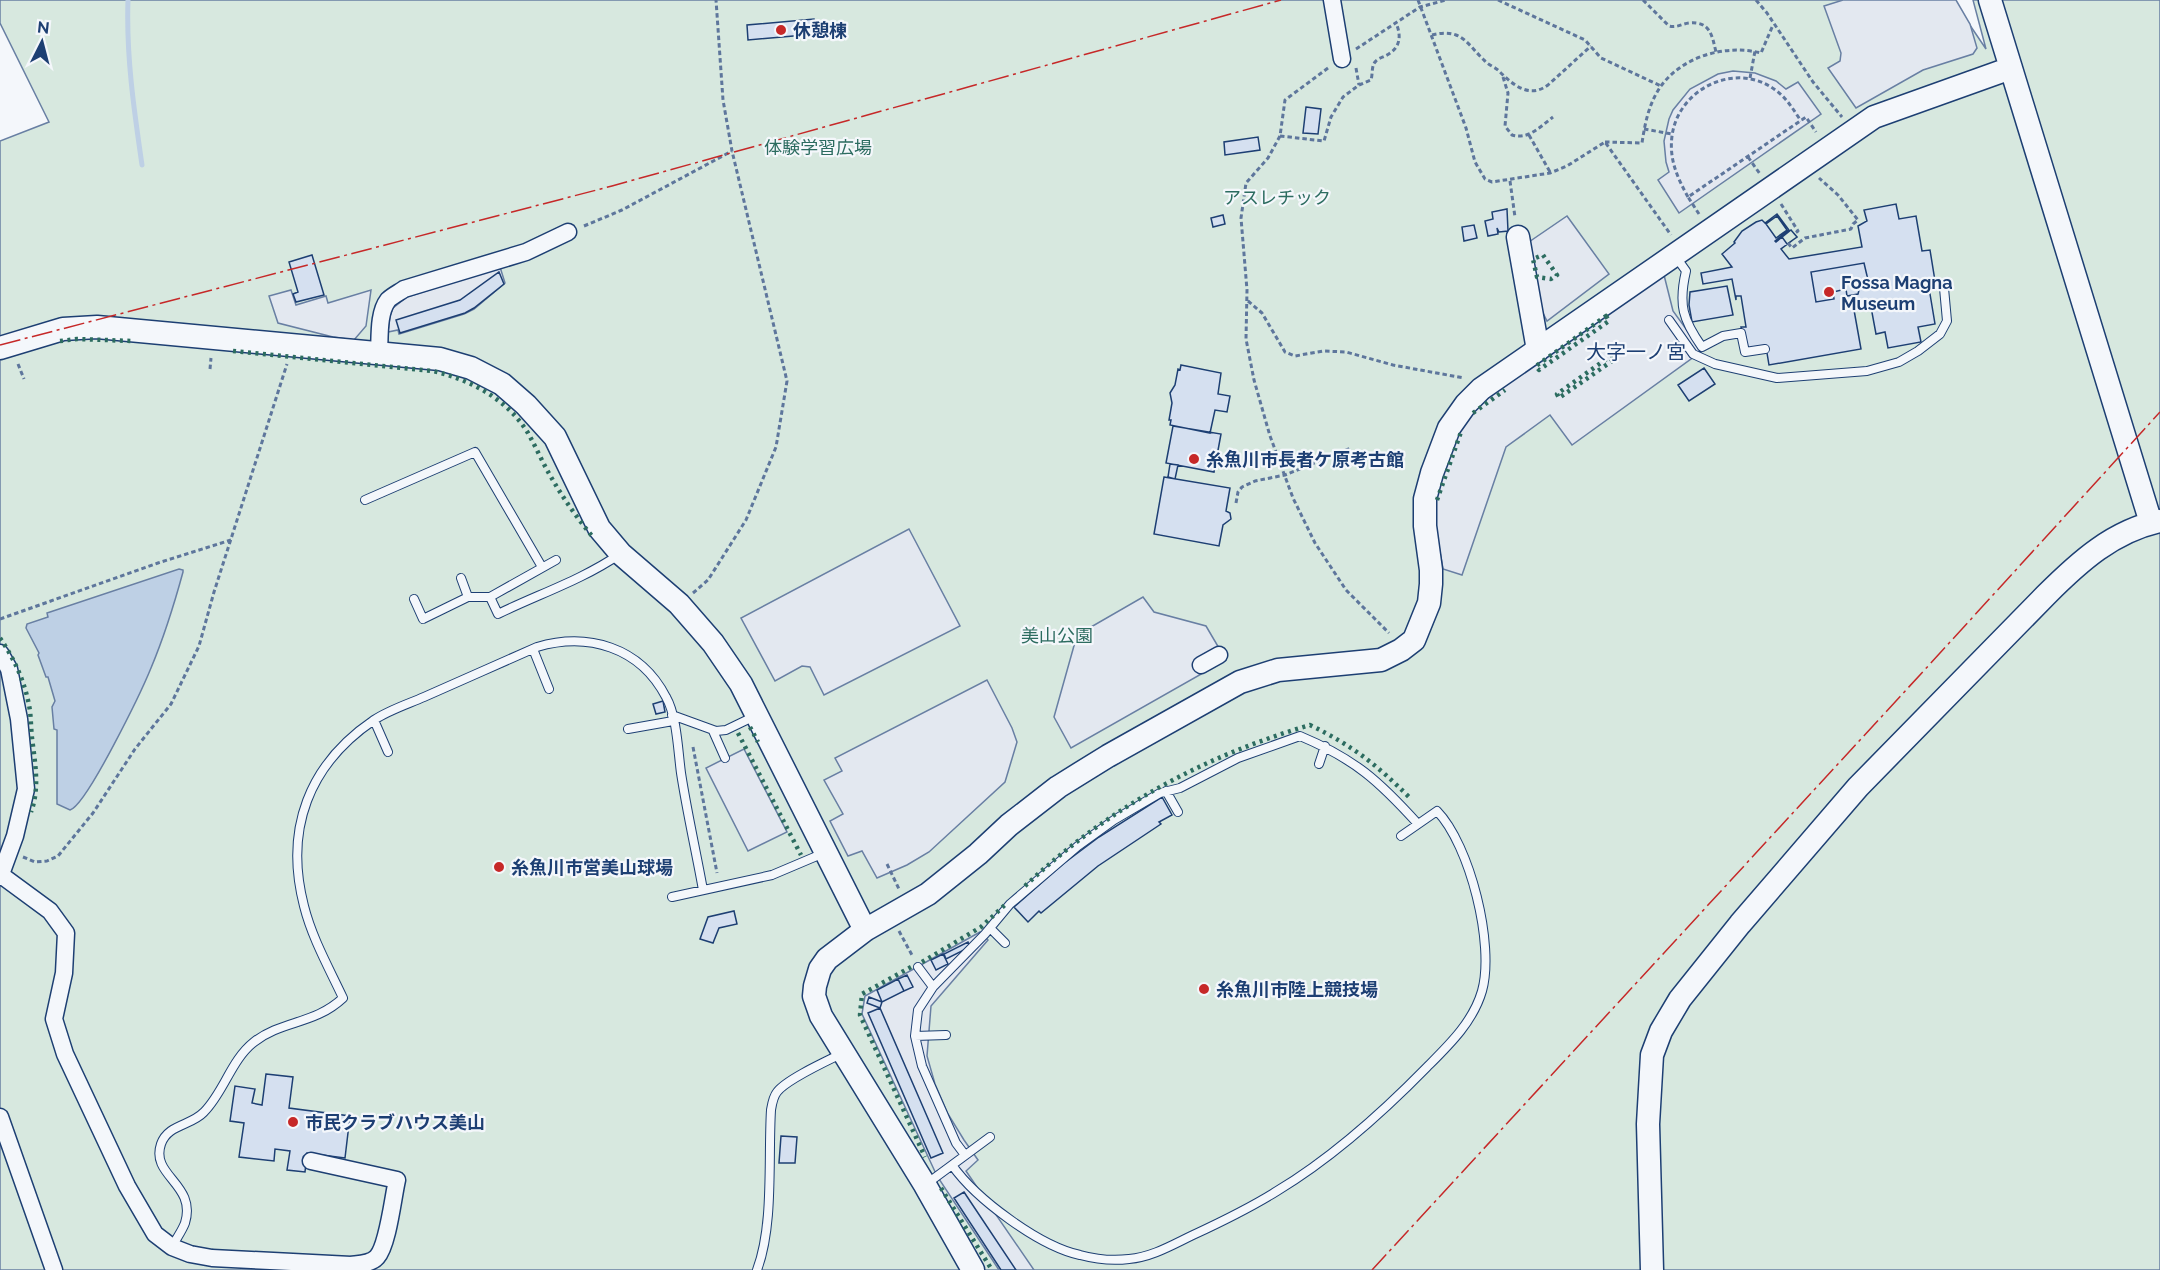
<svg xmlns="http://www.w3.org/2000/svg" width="2160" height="1270" font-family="Raleway,'Noto Sans JP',sans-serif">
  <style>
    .green { fill: #d7e8df; stroke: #687fa3; stroke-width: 1.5 }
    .parking { fill: #e3e8f0; stroke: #687fa3; stroke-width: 1.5 }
    .water { fill: #bed0e5; stroke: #687fa3; stroke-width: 1.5 }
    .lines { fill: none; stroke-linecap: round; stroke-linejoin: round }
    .stream { stroke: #bed0e5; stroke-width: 5 }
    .building { fill: #d5e0f0; stroke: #1d3f73; stroke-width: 1.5; fill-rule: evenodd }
    .lane-casing { stroke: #1d3f73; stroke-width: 10 }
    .street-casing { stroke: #1d3f73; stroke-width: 19 }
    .secondary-casing { stroke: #1d3f73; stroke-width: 25 }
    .path { stroke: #5e769c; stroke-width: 3; stroke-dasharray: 4.5 3; stroke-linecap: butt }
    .lane { stroke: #f4f7fb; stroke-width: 8 }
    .street { stroke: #f4f7fb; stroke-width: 16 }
    .secondary { stroke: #f4f7fb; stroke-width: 22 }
    .hedge { stroke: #2c6c60; stroke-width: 4.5; stroke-dasharray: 3 4.5; stroke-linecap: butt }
    .power { stroke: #c62828; stroke-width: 1.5; stroke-dasharray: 21 4.5 3 4.5; stroke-linecap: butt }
    .poi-dot { fill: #c62828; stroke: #f4f7fb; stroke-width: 2 }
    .labels { text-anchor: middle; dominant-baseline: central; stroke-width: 4.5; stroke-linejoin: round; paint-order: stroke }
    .poi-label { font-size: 18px; font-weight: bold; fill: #1d3f73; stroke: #f4f7fb; text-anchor: start }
    .park-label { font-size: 18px; fill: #2c6c60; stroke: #f4f7fb }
    .neighbourhood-label { font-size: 20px; fill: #1d3f73; stroke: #f4f7fb }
  </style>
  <rect width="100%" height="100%" fill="#f4f7fb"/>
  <path class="green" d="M0,0h1953l33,49 -13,-49h187v1270h-2160v-1129l49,-19 -49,-99z"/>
  <path class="parking" d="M1843,0h113l14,24 7,24 -4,6 -50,16 -67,38 -28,-40 12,-7 1,-8 -17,-47z
    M1733,71l22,2 21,8 10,8 12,-7 23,32 -142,99 -21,-33 11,-8 -3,-10 -2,-21 5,-22 4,-9 17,-21 28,-15z
    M1567,216l42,58 -62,47 -5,-10 -16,-67z
    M500,267l5,16 -31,26 -10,5 -65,20 -1,-4 -10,2 2,-16 3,-8 14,-11z
    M1664,275l9,36 29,40 -130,94 -22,-30 -44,32 -44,128 -19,-6 -8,-45 1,-32 19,-55 15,-24 30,-25z
    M291,290l5,15 30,-9 2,7 43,-13 -5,36 -12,14 -21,-3 -55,-14 -9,-27z
    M909,529l51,97 -136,69 -14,-28 -8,-1 -27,15 -34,-63z
    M1143,597l11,15 52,14 20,34 -155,88 -17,-31 23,-82z
    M987,680l25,48 5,14 -12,40 -76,70 -22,13 -30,13 -15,-27 -14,5 -18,-35 13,-7 -19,-34 18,-9 -7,-13z
    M744,749l43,83 -39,19 -42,-83z
    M980,932l8,8 -57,66 -4,50 8,28 13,30 16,26 14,20 -12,11 68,99h-35l-62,-94 -75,-162 3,-18z"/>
  <path class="water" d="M179,569l4,1v2c-9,33 -19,65 -32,96 -9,22 -64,137 -81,142l-13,-6v-74l-3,-1 -2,-22 3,-6 -7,-24h-2l-8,-22 1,-2 -13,-25 1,-4 21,-7 -1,-4z"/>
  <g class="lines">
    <path class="stream" d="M128,0c-2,55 6,110 14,165"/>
  </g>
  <path class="building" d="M814,19l2,15 -68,6 -1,-15z
    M1306,107l15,2 -3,25 -15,-1z
    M1258,137l2,13 -35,5 -1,-13z
    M1896,204l3,15 17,-3 6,35 8,-1 6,37 -7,1 6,36 -17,3 3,15 -33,6 -3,-16 -9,2 -5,-27 -17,3 7,39 -92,16 -3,-18 -21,3 -4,-23h5l-5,-31h-5v4l-4,-21 -29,5 -2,-11 31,-6 -10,-13 13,-11 -1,-1 8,-11 14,-9 6,-2 3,3 12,-9 12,16 -14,11 1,1 15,-12 6,7 -16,12 8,10 73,-12 -4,-21 9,-5 -3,-11zM1777,216l10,14 -11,8 -10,-14zM1864,263l4,17 -8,6 -2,8 -11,2 -1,-7 -13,3 1,7 -18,3 -5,-30z
    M1507,209l1,22 -9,1 -2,-4 1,6 -10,2 -3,-15 8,-2 -1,-7z
    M1223,215l2,9 -12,3 -2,-9z
    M1474,225l3,13 -13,3 -2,-14z
    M1791,230l6,7 -10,7 -5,-7z
    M312,255l12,40 -28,7 -3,-8 5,-2 -9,-30z
    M1864,263l4,17 -8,6 -2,8 -11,2 -1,-7 -13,3 1,7 -18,3 -5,-30z
    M499,272l5,12 -30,24 -9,5 -65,20 -4,-13 64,-20z
    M1727,286l6,29 -41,7 -3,-17 1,-13z
    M1181,365l40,8 -3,21 12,2 -3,16 -12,-2 -5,23 -40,-8 1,-5h-2l3,-17 -2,-10 5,-8 3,-16 2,1z
    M1704,368l11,16 -26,17 -11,-16z
    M1173,426l48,8 -7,38 -48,-9z
    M1170,464l8,1 -3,14 -7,-2z
    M1164,477l66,11 -4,23 4,2 1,6 -8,6 -4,21 -65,-12z
    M663,701l2,11 -9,2 -3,-10z
    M1162,797l10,18 -13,7 2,2 -63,42 -57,47 -2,-2 -11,11 -14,-15 49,-43 36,-27z
    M734,911l3,13 -18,4 -6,15 -13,-4 8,-22z
    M968,942l2,5 -24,12 -2,-5z
    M943,954l5,10 -12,6 -5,-10z
    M907,975l6,12 -9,4 -6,-12z
    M898,979l6,12 -22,11 -5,-12z
    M869,997l13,5 -2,6 -13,-5z
    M880,1008l63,145 -12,5 -63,-145z
    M266,1074l27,3 -4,31 61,8 -5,42 -38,-5 -2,19 -18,-2 3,-19 -15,-2 -1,12 -35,-4 5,-34 -14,-2 5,-35 20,3 -3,14 10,2z
    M781,1136l16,1 -2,26h-16z
    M964,1192l52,78h-15l-47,-72z"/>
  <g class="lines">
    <g class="lane-casing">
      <path id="lane" d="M1676,257l10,14c-8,34 -3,49 16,76l21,-11 18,-3 4,19 20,-3
        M1669,320l24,34 22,10 62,14 90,-7 32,-9 19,-11 22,-17 7,-13 -3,-33
        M365,500l110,-48 67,115
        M556,560l-66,37 8,17c41,-20 84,-34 122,-60
        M461,578l7,19h22
        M414,599l9,20 45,-22
        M533,649l16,40
        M672,715l44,16 10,-1 29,-14
        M374,720l14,32
        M628,729l45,-8
        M713,731l12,27
        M1319,764l6,-18
        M1166,791l12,21
        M672,897l100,-22 52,-22
        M990,928l15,15
        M918,967l15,20
        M915,1036l31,-1
        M965,1155l-9,-12 -34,-77 -7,-30 3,-26 15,-23 52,-53 25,-30 68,-58 36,-26 46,-27 20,-5 58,-30 62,-22c55,23 79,45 118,88
        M952,1165c24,34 87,81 128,90 15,4 33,6 49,4 23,-2 43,-14 64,-24 28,-13 57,-27 84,-44 55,-33 105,-78 150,-124 22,-22 46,-45 55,-76 13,-46 -12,-146 -45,-180l-36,25
        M925,1185l65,-48
        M172,1247c4,-8 10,-16 13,-24 12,-39 -35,-47 -24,-79 7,-20 30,-18 43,-32 20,-20 27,-52 50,-70 28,-22 60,-17 89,-44 -14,-30 -31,-60 -39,-92 -20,-77 5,-142 70,-186 15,-10 34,-16 50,-23 38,-17 75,-33 113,-50 51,-15 103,0 129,50 11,19 12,54 15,76 6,39 15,78 22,117
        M757,1270c17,-45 11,-111 14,-160 1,-6 2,-13 6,-18 10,-13 50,-31 66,-39"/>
    </g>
    <g class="street-casing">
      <path id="street" d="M1332,0l10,59
        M379,353c1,-16 -1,-40 9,-53 4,-4 12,-8 16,-11l122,-37 42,-20
        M0,653l9,16 10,50 7,70 -11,47 -15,41
        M1201,665l18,-10
        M1,875l49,36 16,22 -2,40 -10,46 11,35 62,132 28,48 17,13 18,7 22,4 139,7c8,-1 20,-1 26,-8 11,-12 16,-60 20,-77l-86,-19
        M0,1117l54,153"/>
    </g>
    <g class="secondary-casing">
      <path id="secondary" d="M1990,0l161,523
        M1518,237l20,113
        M0,348l63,-19 34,-2 343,32 31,9 31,16 24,21 29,32 44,91 22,26 58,50 34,39 28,41 124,246
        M973,1270l-48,-85 -104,-169 -7,-20 1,-10 5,-17 7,-10 38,-29 63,-36 50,-40 31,-29 49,-38 50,-31 132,-74 38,-12 103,-10 20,-10 13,-10 15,-37 2,-19v-14l-6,-44v-27l7,-26 17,-45 17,-24 15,-15 393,-272 137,-49
        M1652,1270l-4,-146 4,-69 9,-24 19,-32 60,-75 118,-137 188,-192c33,-33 67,-64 114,-74"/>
    </g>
    <path class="path" d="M1418,0l48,128 9,34 10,17 7,3 58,-9 17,-7 38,-24 66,93
      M1498,0l87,40 16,18 60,28
      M1643,0l26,26c8,2 12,-2 20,-3 21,-2 23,12 27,29
      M1756,0l11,13 46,69 29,35
      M1432,35c8,-2 16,-3 24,0 11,4 19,17 28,25 4,5 11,7 15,11 14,14 30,28 49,14l43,-39
      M1356,49l64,-42 26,-7
      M1328,68l-43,32 -5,36 -12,22 -22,25 -5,35 6,72 -1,49 8,41 16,56 23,62 22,45 31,47 43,43
      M1356,68l3,17
      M1503,77l5,16 -3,33 7,9c16,5 28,-8 41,-18
      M1750,78l5,-27
      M1644,129l28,5
      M1529,135l21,37
      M1280,136l44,5 7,-24 12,-20 16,-12 12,-5c2,-6 0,-15 5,-19 1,-2 7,-4 9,-5 15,-7 17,-19 11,-33
      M1605,142l37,1c3,-20 7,-40 19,-57 22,-30 65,-42 100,-33l12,-28
      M1748,157l12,17
      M1510,181l5,36
      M1688,197c-11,-20 -19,-38 -16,-61 6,-47 63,-75 102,-47 12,8 19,20 27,32
      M1781,204l17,27 -4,3
      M1699,214l-11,-17 118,-80 10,15
      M584,226l38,-16 110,-59
      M1788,243l4,5 13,-10 46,-9 2,-5 5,-4 -20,-25 -19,-17
      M1248,301l14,12 23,39 10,4 28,-5 23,1 47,13 71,13
      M18,364l6,15
      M210,369l1,-11
      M1236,503l2,-11 4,-5 13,-6 30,-6 66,-27
      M693,593l15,-13 38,-60 30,-73 11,-66 -55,-230 -9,-51 -7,-100
      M0,619l158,-56 73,-23
      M693,747l24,126
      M23,857l12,5 12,-1 11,-5 35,-43 42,-64 36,-45 28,-58 15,-54 73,-228
      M887,864l12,25
      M899,931l14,26"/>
    <use href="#lane" class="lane"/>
    <use href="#street" class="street"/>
    <use href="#secondary" class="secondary"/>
    <path class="hedge" d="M1543,255l14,20 -6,4 -14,-2 -4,-18z
      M1606,316l3,5 -70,49 -3,-4z
      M60,341l17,-2 55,2
      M233,351l200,20c38,9 74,28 95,62 9,16 16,33 26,49 11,19 24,37 38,54
      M1612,355l3,4 -56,39 -2,-4z
      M1473,413l32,-23
      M1437,500l24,-68
      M0,638c15,22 26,46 30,73 1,9 1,18 2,27 3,25 8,50 -1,74
      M750,727l8,15
      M738,733l63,122
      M1025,886c83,-78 176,-129 285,-161 43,21 66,39 100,73
      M922,962l59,-35 25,-23
      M911,967l-49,27 -2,21 65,142
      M941,1188l51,82"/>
    <path class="power" d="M0,345l612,-159 669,-186
      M1372,1270l558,-606 230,-252"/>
  </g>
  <g class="poi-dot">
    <circle cx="781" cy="30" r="6"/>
    <circle cx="1829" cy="292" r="6"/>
    <circle cx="1194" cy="459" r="6"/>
    <circle cx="499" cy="867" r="6"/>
    <circle cx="1204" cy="989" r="6"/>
    <circle cx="293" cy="1122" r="6"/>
  </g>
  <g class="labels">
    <g class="poi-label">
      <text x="793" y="30">休憩棟</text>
      <text x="1841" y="282">Fossa Magna<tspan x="1841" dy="21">Museum</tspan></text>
      <text x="1206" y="459">糸魚川市長者ケ原考古館</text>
      <text x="511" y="867">糸魚川市営美山球場</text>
      <text x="1216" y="989">糸魚川市陸上競技場</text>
      <text x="305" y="1122">市民クラブハウス美山</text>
    </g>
    <g class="park-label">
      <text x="818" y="147">体験学習広場</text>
      <text x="1277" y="197">アスレチック</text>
      <text x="1057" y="635">美山公園</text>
    </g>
    <g class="neighbourhood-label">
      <text x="1636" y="352">大字一ノ宮</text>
    </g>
  </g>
  <g transform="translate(42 42) rotate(6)" stroke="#f4f7fb" stroke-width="4.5" paint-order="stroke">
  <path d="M0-4.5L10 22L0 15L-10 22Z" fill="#1d3f73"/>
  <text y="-9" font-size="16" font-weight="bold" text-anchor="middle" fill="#1d3f73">N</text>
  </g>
</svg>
